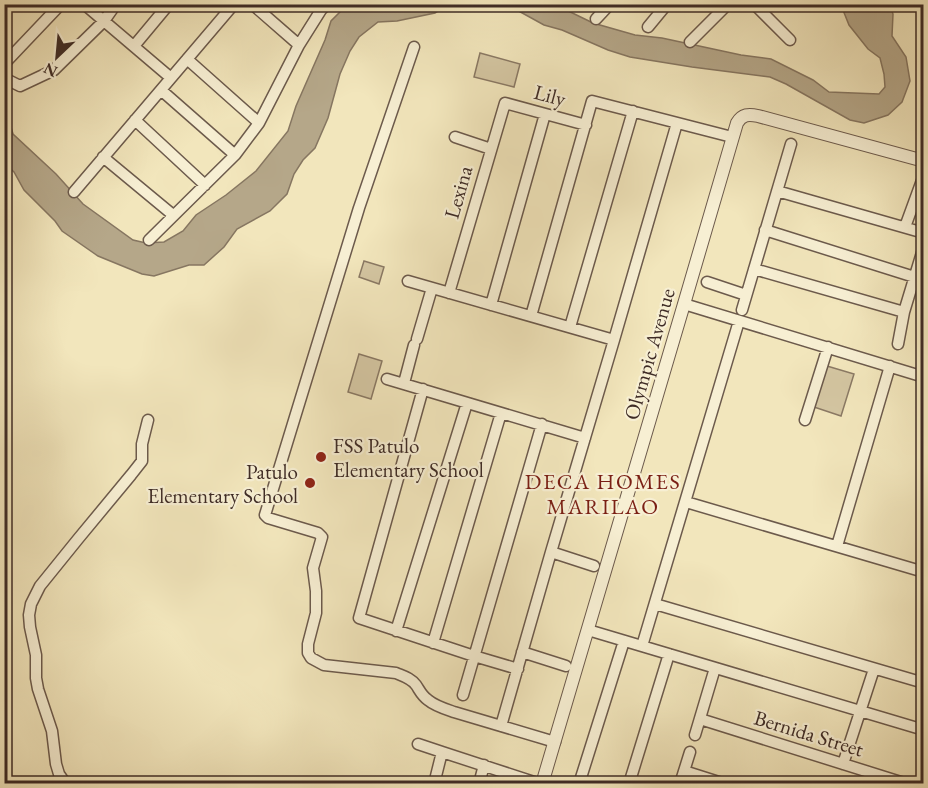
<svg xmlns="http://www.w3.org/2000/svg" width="928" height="788" font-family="'EB Garamond',serif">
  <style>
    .green { fill: #d4c6a2; stroke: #8a7964; stroke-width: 1.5 }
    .water { fill: #b5a789; stroke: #867661; stroke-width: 1.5 }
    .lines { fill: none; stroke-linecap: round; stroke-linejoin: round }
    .minor-casing { stroke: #6c5a4c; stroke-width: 13 }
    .tertiary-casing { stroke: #6c5a4c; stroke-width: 14 }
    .minor { stroke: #f7efd3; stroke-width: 10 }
    .tertiary { stroke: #f7efd3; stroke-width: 12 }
    .poi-dot { fill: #8f2418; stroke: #f7efd3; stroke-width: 2 }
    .labels { text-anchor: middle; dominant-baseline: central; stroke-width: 4.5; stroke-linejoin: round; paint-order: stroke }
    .street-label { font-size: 21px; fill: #3f2c26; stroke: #f7efd3 }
    .poi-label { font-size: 21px; fill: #3f2c26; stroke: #f7efd3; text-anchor: start }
    .neighbourhood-label { font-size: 22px; letter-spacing: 1.5px; fill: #7a1f14; stroke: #f7efd3 }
  </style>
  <rect width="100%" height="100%" fill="#f2e6bc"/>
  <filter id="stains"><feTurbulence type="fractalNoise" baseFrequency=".00333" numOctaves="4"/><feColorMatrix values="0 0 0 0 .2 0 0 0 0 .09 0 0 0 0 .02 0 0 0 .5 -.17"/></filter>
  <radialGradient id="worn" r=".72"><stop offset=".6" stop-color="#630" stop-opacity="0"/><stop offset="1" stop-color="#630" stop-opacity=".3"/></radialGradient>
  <path class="green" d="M480,53l40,11 -6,23 -40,-10z
    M364,261l20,6 -5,17 -20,-7z
    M359,354l23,7 -11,38 -23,-7z
    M827,366l27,8 -13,42 -27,-9z"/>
  <path class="water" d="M347,5h100l-12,8 -38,8 -19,1 -19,15 -9,14 -10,23 -12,44 -13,30 -12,12 -9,14 -7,20 -17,17 -33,18 -13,18 -20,18h-15l-35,11 -12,-2 -44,-18 -36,-25 -7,-10 -31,-31 -10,-18 -9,-8 -1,-60 9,30 43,40 27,30 50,36 13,3 18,-1 19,-11 13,-16 30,-20 30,-24 32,-40 8,-25 29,-66 6,-19z
    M500,5h56l37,18 42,12 27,3 79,17 30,4 42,21 16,12 50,2 6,-7 -1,-13 -4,-16 -12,-9 -19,-24 -8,-20h49l3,9 -1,22 14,21 4,24 -8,21 -14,13 -24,8 -14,-3 -64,-36 -16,-7 -78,-10 -62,-10 -22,-7 -46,-20 -18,-5 -29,-16z"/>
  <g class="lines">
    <g class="minor-casing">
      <path id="minor" d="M84,4l87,74
        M252,4l47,41
        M754,4l36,36
        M596,19l14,-15
        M648,27l19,-23
        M690,42l38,-38
        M134,46l35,-42
        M414,47l-55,161 -94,307 3,3 50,15 4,4 -9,31 3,23v22l-8,31v9l3,5 13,7 72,8c7,3 15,5 20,12 4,6 6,11 12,15 7,6 17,9 26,12l101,30
        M187,59l72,64
        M4,64l57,-60
        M4,78l16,8 34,-16 50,-49 12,-17
        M161,90l74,65
        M135,120l70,65
        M455,137l36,12
        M103,157l70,58
        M777,191l147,42
        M74,192l160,-188
        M905,227l19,-52
        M765,230l159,50
        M149,240l86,-85 24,-32 40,-78 22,-35 6,-6
        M754,269l150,43
        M408,281l206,59
        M707,282l39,13
        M449,293l56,-190 81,22
        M684,304l240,73
        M491,305l54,-191
        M742,310l49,-166
        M531,316l61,-215 140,36
        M570,327l63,-216
        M417,339l15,-51
        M898,344l6,-32 20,-66
        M387,379l198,59
        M404,383l10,-38
        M423,389l-64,229 115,38 44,13
        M805,420l23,-73
        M686,502l238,70
        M837,546l53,-180
        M551,552l43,14
        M655,604l269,79
        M588,630l336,100
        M396,631l71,-228
        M433,643l68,-230
        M642,646l97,-325
        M522,652l44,14
        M463,695l79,-271
        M700,719l207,65
        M501,726l50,-174 63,-212 63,-217
        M695,735l20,-67
        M418,744l24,8
        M843,764l31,-95
        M684,771l41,13
        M66,784l-7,-10 -3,-10 -4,-33 -14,-42 -2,-11v-23l-6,-28 -1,-12 2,-11 9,-18 38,-47 53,-64 11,-14v-17l6,-24
        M434,784l8,-32 98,32
        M479,784l5,-19
        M579,784l45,-143
        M629,784l40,-130
        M680,784l10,-32"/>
    </g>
    <g class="tertiary-casing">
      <path id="tertiary" d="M542,784l142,-480 53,-181c5,-9 12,-9 21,-7l166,45"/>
    </g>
    <use href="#minor" class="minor"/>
    <use href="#tertiary" class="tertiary"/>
  </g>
  <g class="poi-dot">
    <circle cx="321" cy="457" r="6"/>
    <circle cx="310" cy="483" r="6"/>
  </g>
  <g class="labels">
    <g class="street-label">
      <text transform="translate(550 95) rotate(15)">Lily</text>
      <text transform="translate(458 192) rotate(-74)">Lexina</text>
      <text transform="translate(649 354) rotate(-74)">Olympic Avenue</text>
      <text transform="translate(809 733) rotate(17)">Bernida Street</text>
    </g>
    <g class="poi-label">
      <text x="333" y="445">FSS Patulo<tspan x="333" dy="24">Elementary School</tspan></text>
      <text x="298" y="471" text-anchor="end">Patulo<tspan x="298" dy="24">Elementary School</tspan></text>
    </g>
    <g class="neighbourhood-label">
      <text x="603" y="481">DECA HOMES<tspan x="603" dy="25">MARILAO</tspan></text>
    </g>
  </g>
  <rect width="928" height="788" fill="none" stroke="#f2e6bc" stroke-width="24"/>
  <rect x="6" y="6" width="916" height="776" fill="none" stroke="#3f2c26" stroke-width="3"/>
  <rect x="12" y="12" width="904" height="764" fill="none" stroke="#3f2c26" stroke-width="1.5"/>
  <g transform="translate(57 57) rotate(206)" stroke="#f7efd3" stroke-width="4.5" paint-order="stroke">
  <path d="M0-4.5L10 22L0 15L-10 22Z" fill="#3f2c26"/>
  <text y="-9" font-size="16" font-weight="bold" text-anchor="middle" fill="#3f2c26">N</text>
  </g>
  <rect width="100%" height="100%" filter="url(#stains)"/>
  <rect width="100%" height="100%" fill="url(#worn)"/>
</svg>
